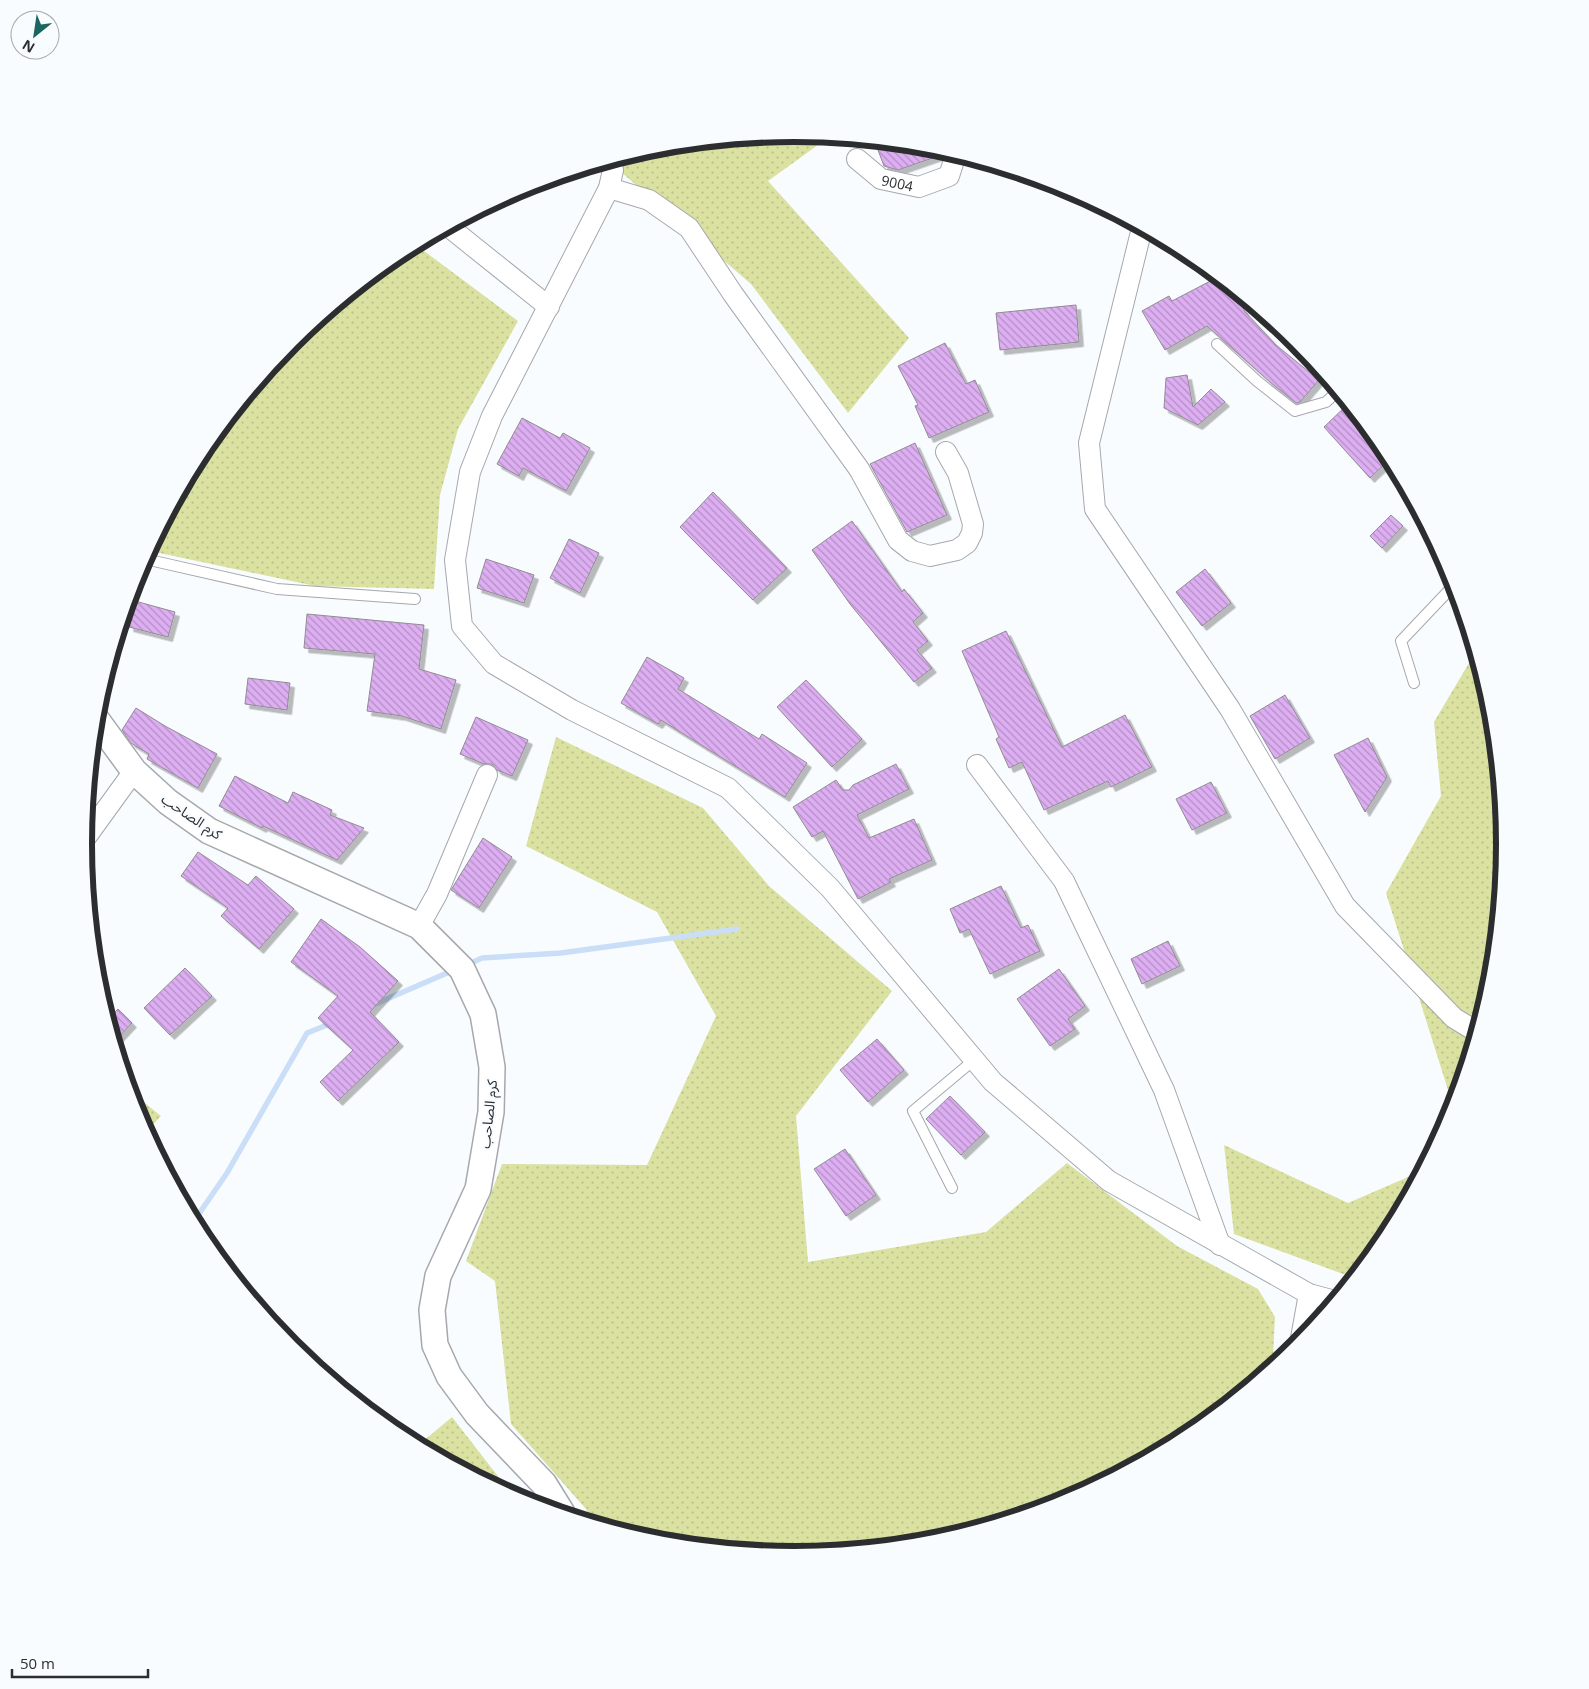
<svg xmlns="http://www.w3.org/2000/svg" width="1589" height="1689" font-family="'Open Sans','Noto Sans Arabic',sans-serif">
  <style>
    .grass { fill: url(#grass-dots) }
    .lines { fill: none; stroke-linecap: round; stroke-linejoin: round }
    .stream { stroke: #cadef8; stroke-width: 5.5 }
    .building { fill: url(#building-back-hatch); stroke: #908c91; filter: url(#shadow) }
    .service-casing { stroke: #a5a8ad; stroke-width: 12 }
    .minor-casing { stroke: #a5a8ad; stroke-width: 22 }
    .tertiary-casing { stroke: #a5a8ad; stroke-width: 28 }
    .service { stroke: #fff; stroke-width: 10 }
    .minor { stroke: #fff; stroke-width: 20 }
    .tertiary { stroke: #fff; stroke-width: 25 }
    .labels { text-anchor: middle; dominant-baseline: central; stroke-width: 4.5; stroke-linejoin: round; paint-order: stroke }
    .street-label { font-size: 14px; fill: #2b2d2f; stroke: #f9fcff }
    .rim { fill: none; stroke: #2b2d2f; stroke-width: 6 }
  </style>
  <defs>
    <pattern id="grass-dots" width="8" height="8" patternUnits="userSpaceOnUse" patternTransform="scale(1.25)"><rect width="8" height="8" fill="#dae1a1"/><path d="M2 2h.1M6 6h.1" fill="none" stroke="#bbc18b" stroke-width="1.8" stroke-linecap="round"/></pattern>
    <pattern id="building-back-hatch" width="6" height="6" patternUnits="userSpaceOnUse" patternTransform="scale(1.25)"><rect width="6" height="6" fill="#ddaef2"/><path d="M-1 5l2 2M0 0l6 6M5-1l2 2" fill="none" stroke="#b38ec4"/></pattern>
    <filter id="shadow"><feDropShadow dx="4.5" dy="4.5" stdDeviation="0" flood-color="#0004"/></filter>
  </defs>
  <rect width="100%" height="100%" fill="#f9fcff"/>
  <path class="grass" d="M795,134l34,3 -61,44 141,157 -61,75 -97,-129 -130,-112 -5,-13 40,-12z
    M416,245l102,76 -60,108 -18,66 -6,94 -119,-3 -165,-35 54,-102 88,-107 108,-89z
    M1475,653l17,53 13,139 -13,138 -38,126 -68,-216 55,-97 -7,-74z
    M556,737l147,71 66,78 123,105 -96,125 12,146 178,-30 81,-69 110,83 81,43 17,28 -2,38 8,5 -92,76 -123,65 -133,41 -139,13 -138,-13 -64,-20 -6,-13 -75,-85 -16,-143 -29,-20 36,-97 145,1 69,-149 -59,-104 -131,-66z
    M130,1091l31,25 -15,16 -8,-16z
    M1224,1145l124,58 74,-32 -37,69 -31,38 -120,-44z
    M452,1417l62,80 -100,-54h7z"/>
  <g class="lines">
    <path class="stream" d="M467,965l15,-7 79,-5 176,-24
      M373,1005l81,-35
      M194,1221l33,-48 80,-140 25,-10"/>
  </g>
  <path class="building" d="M875,142l58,5 12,4 -1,3 -46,16 -14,-4z
    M1218,277l16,13 11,22 31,33 43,35 -19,22 -4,1 -26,-21 -63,-56 -42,24 -23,-39 27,-15 3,5z
    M1076,305l3,37 -79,8 -4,-37z
    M945,343l21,41 9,-4 14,32 -60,26 -14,-32 3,-1 -20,-39z
    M1187,375l6,32 18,-18 14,13 -27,23 -34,-17 2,-30z
    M1348,404l42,55 -20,19 -46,-51z
    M522,418l38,20 3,-5 27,15 -24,43 -43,-23 -4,8 -22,-12z
    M915,443l32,72 -40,17 -37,-68z
    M713,492l74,76 -34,32 -73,-73z
    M1391,515l12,11 -21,22 -12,-12z
    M852,521l50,71 2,-3 19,24 -10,9 15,19 -11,9 15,18 -18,14 -64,-78 -38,-54z
    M569,539l30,14 -19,40 -30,-15z
    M486,559l48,16 -10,28 -47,-15z
    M1205,569l26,34 -29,23 -26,-34z
    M135,601l40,11 -7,25 -39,-10z
    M307,614l117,11 -5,44 37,11 -15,49 -39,-13 -35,-5 8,-57 -71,-6z
    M1006,631l56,116 63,-32 27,52 -41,20 -3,-6 -64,29 -22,-48 -13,6 -13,-29 3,-2 -37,-86z
    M647,657l37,21 -6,11 81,50 3,-5 45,29 -22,34 -124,-77 -3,4 -37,-21z
    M248,678l42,5 -3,27 -42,-6z
    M806,680l56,59 -30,28 -55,-60z
    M1285,695l25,43 -35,21 -25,-43z
    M136,708l29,18 52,28 -19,34 -51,-29 2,-5 -18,-11 -9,-13z
    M476,717l52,23 -16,36 -15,-6 -5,-6h-8l-24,-10z
    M1368,738l19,39 -22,35 -31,-57z
    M896,764l13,25 -52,26 12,23 45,-19 18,41 -43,19 2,3 -33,17 -35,-68 -11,6 -19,-30 43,-27 7,10h6l4,-5z
    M235,776l53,27 5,-11 39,18 -2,5 34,13 -27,32 -74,-34 -1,2 -43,-22z
    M1211,782l16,31 -35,17 -16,-31z
    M483,838l29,19 -33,51 -28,-18z
    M198,852l50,33 8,-9 38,33 -35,40 -38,-33 7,-8 -47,-32z
    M1001,886l20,42 7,-3 12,26 -50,23 -21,-45 -9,4 -10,-24z
    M321,919l39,28 38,34 -28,31 29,30 -61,59 -18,-19 33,-32 -35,-32 20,-22 -47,-34z
    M1168,941l12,25 -38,18 -11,-25z
    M185,968l27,28 -42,39 -26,-27z
    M1059,969l26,37 -17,13 7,10 -25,17 -33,-47z
    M118,1009l14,14 -17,18 -7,-22z
    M877,1039l27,31 -36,32 -28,-32z
    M950,1096l35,36 -24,23 -35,-36z
    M845,1149l31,46 -30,21 -32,-47z"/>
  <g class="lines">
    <g class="service-casing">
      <path id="service" d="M1217,344l40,37 38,30 31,-9 12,-11
        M145,559l132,30 138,10
        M1414,683l-13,-42 54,-57
        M952,1188l-39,-77 61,-51"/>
    </g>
    <g class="minor-casing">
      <g id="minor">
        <path id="s1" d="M857,159l24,20 38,8 30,-11 7,-22"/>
        <path d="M611,161l2,9 -4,18 -117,228 -22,56 -15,88 7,66 32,38 78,46 156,78 102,100 163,194 116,99 200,113 26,7"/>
        <path d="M609,188l40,12 40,28 44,66 126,175 39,71 14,11 18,5 27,-6 10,-7 5,-10 1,-9 -15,-51 -12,-21"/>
        <path d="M449,227l100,80"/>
        <path d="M1142,228l-53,215 6,66 135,200 115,197 109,112 23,14"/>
        <path d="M977,765l87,116 100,209 56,155"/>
        <path d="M84,840l50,-69"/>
        <path d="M419,926l18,-32 50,-119"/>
        <path d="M1303,1340l-2,-2 8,-44"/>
      </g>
    </g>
    <g class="tertiary-casing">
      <path id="tertiary" d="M96,719l38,52 34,31 41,29 210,95 43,43 21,45 9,53 -1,45 -13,77 -40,87 -6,34 3,35 14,31 28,38 67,70 18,29"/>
    </g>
    <use href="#service" class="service"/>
    <use href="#minor" class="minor"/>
    <use href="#tertiary" class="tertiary"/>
  </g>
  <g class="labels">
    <g class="street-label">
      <text stroke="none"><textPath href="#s1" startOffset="48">9004</textPath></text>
      <text transform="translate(192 816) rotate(34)">كرم الصاحب</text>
      <text transform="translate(488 1114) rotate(-84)">كرم الصاحب</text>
    </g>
  </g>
  <path d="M0 0H1589V1689H0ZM92 844a702 702 0 1 1 1404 0a702 702 0 1 1-1404 0Z" fill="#f9fcff" fill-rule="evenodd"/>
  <path class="rim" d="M92 844a702 702 0 1 1 1404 0a702 702 0 1 1-1404 0Z"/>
  <g transform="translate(35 35) rotate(210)"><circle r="24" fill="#f9fcff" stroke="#a7a9ac"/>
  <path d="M0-4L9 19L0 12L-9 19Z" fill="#1a6660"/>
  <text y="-8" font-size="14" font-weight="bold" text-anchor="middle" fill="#2b2d2f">N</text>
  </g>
  <path d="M12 1669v8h136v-8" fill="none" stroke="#2b2d2f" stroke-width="2.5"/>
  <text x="20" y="1669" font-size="15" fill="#2b2d2f" stroke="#f9fcff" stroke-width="4" paint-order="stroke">50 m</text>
</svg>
